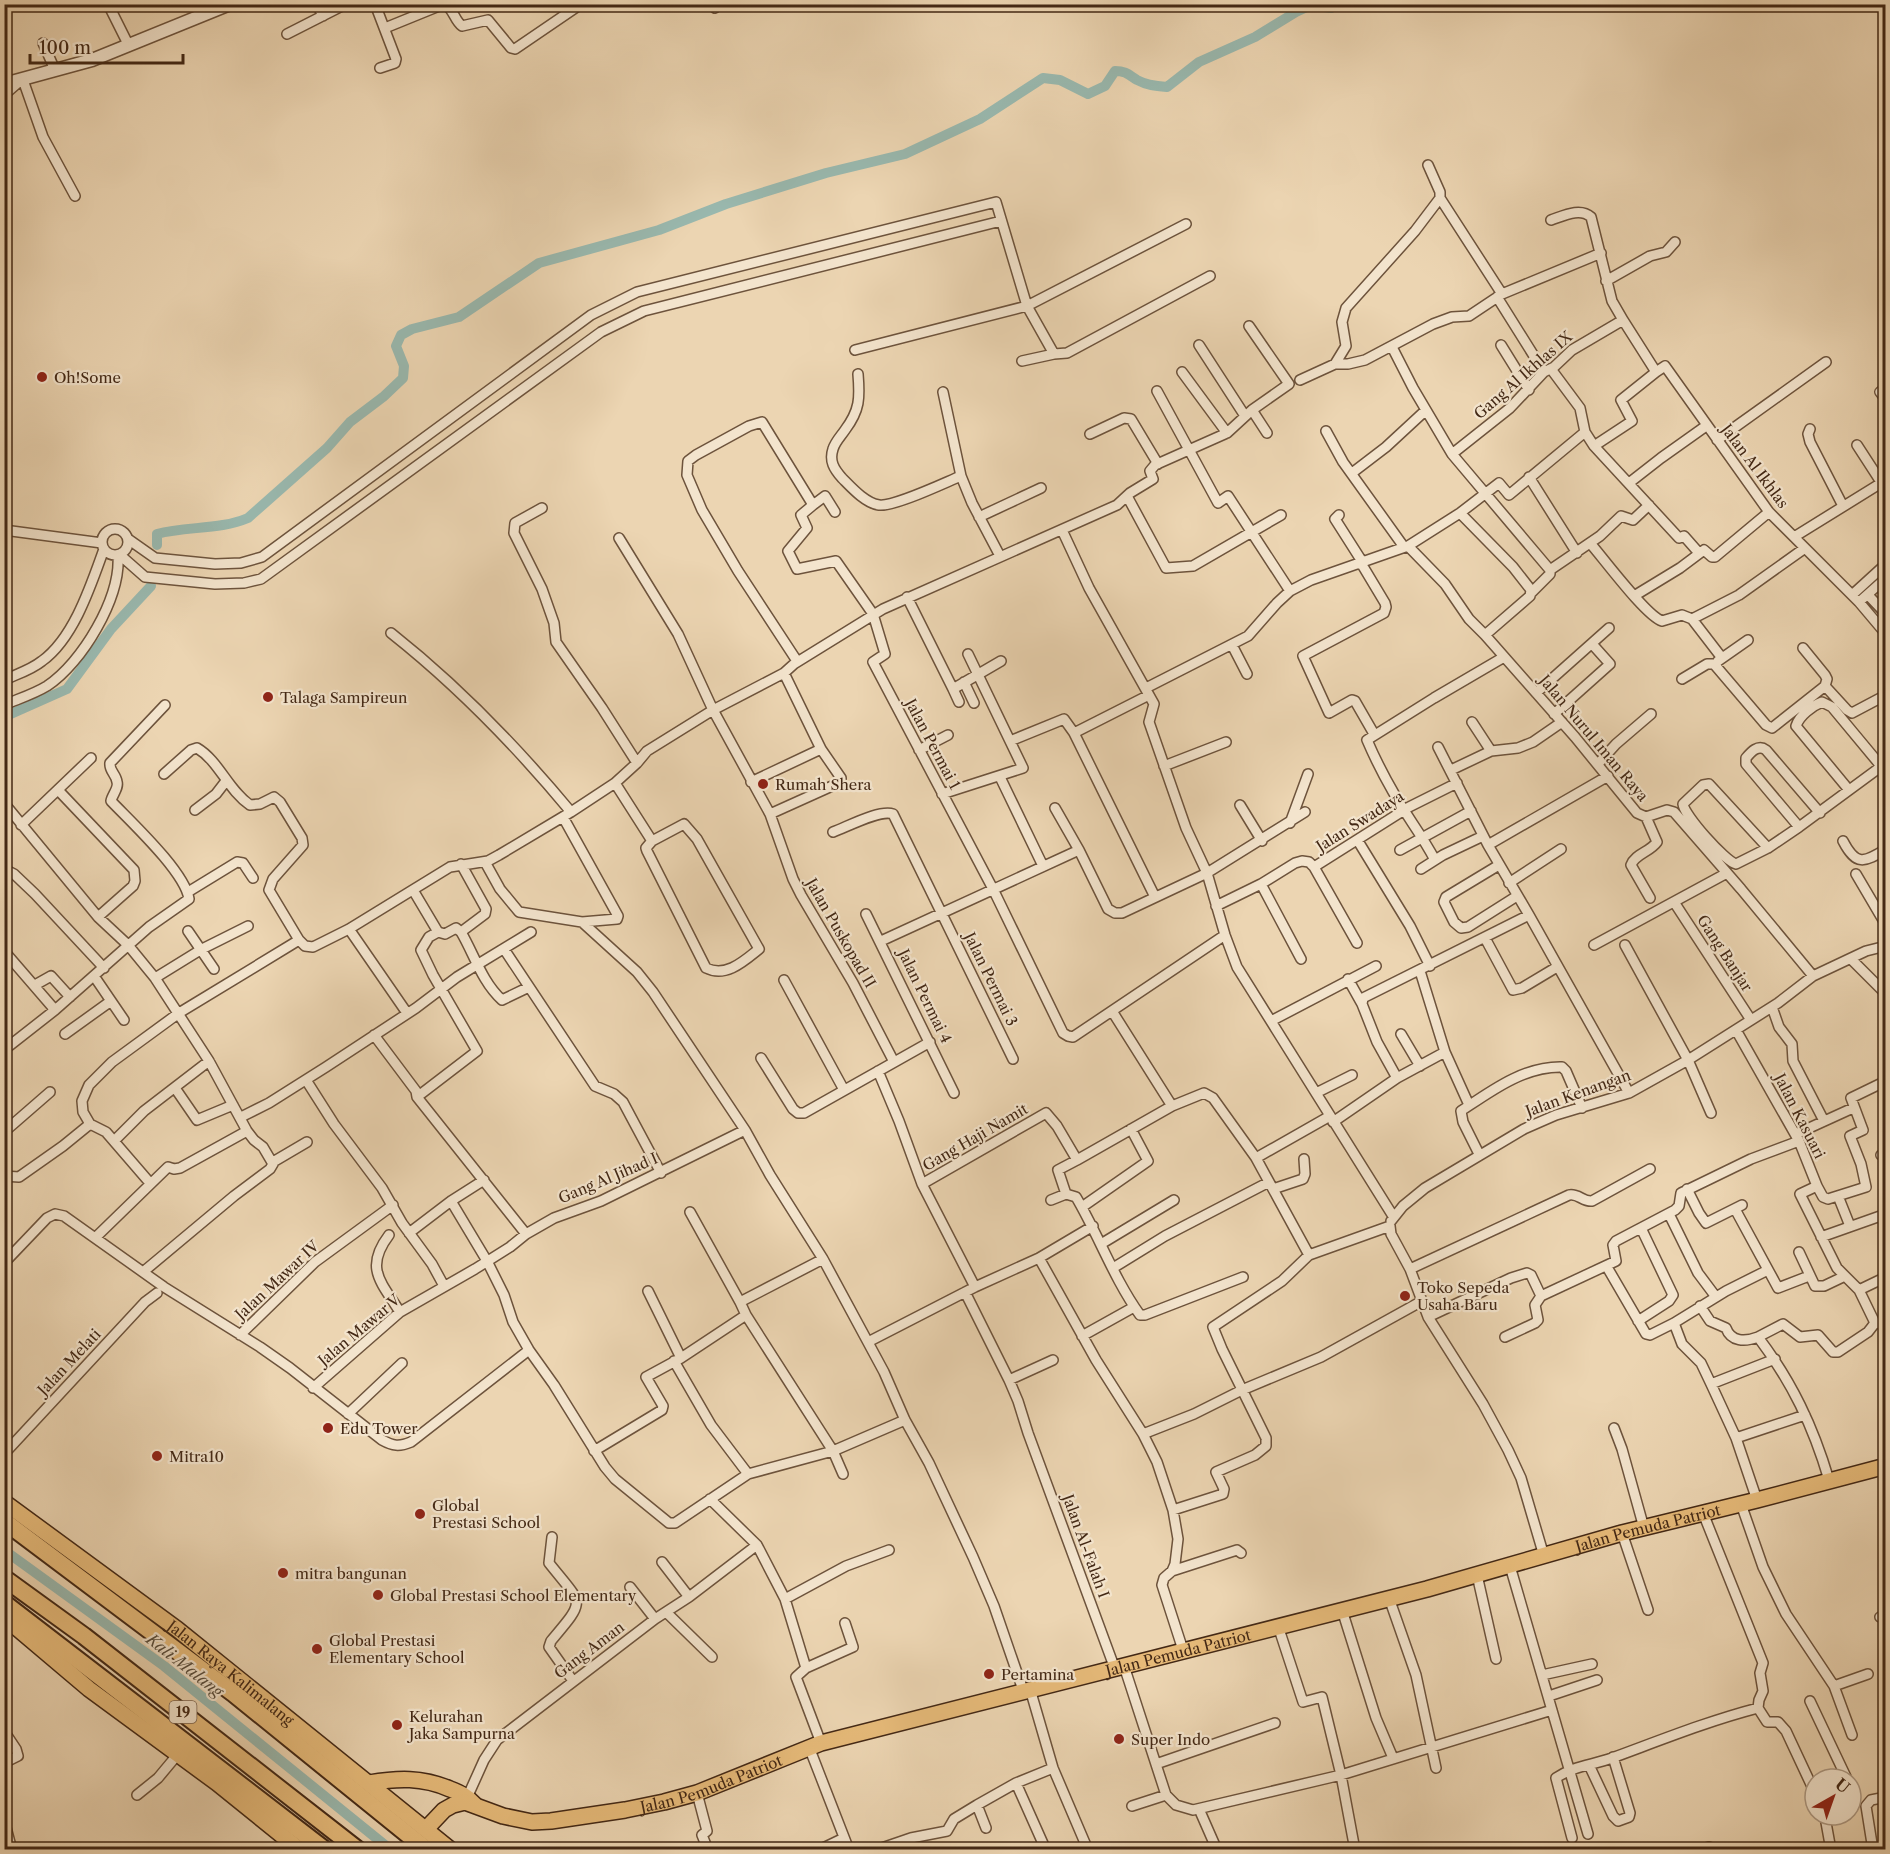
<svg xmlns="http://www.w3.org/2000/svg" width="1890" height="1854" font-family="'Libre Caslon Text',serif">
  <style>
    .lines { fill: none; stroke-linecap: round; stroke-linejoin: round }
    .canal { stroke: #99b8ae; stroke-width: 10 }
    .minor-casing { stroke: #6d533c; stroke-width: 12 }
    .tertiary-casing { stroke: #6d533c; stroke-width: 15 }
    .primary-casing { stroke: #432815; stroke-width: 18 }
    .motorway-casing { stroke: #432815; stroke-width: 20 }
    .minor { stroke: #f3e4cd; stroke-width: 9 }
    .tertiary { stroke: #f3e4cd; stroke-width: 12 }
    .primary { stroke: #e6ba79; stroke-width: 15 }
    .motorway { stroke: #e6ba79; stroke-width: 16 }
    .poi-dot { fill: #8f2418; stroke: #f3e4cd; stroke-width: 2 }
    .labels { text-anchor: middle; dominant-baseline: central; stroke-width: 4.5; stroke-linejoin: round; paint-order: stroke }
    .shield { fill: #f3e4cd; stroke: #78604c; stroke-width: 1.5 }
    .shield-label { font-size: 14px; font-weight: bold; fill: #432815 }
    .street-label { font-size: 15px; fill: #432815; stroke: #f3e4cd }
    .poi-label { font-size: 15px; fill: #432815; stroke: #f3e4cd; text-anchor: start }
    .water-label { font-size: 16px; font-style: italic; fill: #584c3b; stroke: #f3e4cd }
  </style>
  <rect width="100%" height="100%" fill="#ecd5b2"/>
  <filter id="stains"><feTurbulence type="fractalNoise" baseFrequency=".00333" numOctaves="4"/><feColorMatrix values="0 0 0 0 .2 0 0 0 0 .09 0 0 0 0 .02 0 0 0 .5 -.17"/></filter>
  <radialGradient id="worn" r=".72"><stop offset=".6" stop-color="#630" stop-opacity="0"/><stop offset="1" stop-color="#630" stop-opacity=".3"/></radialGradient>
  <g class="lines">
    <path class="canal" d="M157,545v-11c29,-8 63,-4 91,-16l79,-70 23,-26 33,-25 20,-19 1,-12 -8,-20 5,-11 11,-6 47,-12 80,-54 120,-33 67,-26 100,-31 79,-19 75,-35 63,-41 17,2 28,14 17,-8 10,-15c11,0 14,4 22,9 9,5 19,6 30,7l32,-25 56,-25 41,-25 15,-7 20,3 6,-4
      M4,717l63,-28 44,-60 40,-43
      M4,1550l160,116 227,184"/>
    <g class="minor-casing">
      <path id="minor" d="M108,4l21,42
        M317,4l6,12
        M375,4l21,55 -1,4 -15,5
        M444,4c10,5 10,16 18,22l26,-6 23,28 4,1 66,-45
        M714,4l1,4
        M385,28l59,-24
        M287,34l59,-30
        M43,43l12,27
        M23,80l20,57 32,59
        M4,95l16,-14
        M1440,198l62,96
        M1551,220c12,-4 29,-13 40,-3l21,84 11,19
        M1606,281l44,-25 16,-4 9,-10
        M1497,297l47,75
        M1199,345l46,71
        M1501,345l28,45
        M1392,347l21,41 39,66 98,116v4l-19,19
        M855,350l172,-44 159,-82
        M1022,361l32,-7 13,-1 143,-77
        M1335,364l11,-18 -4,-24 4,-14 69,-77 25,-33v-6l-12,-27
        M1551,369l29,39 5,24 9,14 85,92 5,-2 15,17
        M1182,372l45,61
        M858,374c2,24 2,36 -13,56 -4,6 -10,12 -12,19 -4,12 1,20 9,29 9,9 23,25 37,27 15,2 65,-22 82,-29
        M1300,380l35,-16h13l17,-4 68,-36 19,-7 17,-1 33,-22 99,-41
        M1886,387l-6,5 6,8
        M1157,391l61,112 10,-7 62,95
        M943,392l18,84 11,27 28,53
        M1252,410l15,23
        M1810,429l-2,5 2,8 33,64
        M1326,431l17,31 61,85
        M1090,434l34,-16 7,1 27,45
        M1717,440l109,-78
        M1857,445l24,37
        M1594,446l38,-25 -11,-21 35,-28
        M1452,454l58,-46 34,-36 10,-5 18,-17 51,-30 33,52 9,-6 104,146 90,90 27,32
        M1352,473l34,-26 40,-37
        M1529,477l48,76
        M1629,483l32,-25 45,-32
        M1127,496l39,72 27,-2 88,-51
        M813,505l12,-9 10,16
        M542,508l-27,15 -1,10 28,56 12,34 2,19 46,66 35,55
        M1460,513l53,54 18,23 -1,6 -45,39
        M1339,515l-4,4 28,44
        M979,517l62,-29
        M102 542a13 13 0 1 1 26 0a13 13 0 1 1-26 0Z
        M4,530l98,13
        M1062,530l27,58 65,116 -5,18 37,106 21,45 18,62 12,32 156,249
        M1794,537l92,-57
        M619,538l59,96 35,76 57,104 23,65 8,16 52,88 41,79
        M128,539l27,19 60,6 26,-1 21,-6 329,-242 46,-23 359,-90 31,104 27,48
        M1590,543c14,16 56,73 72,78l20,-6 10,4 47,-24 66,-47
        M1408,546l37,38 24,35 16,16 90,102 62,76 9,4 21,-7 7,2 67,77 72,87
        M120,555l25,22 70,7 29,-1 17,-4 340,-247 43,-21 357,-90
        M1361,563l24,40 1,4 -2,6 -81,43 26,57 23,-13 3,1 19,33
        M1550,570l50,-34 21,-20 12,4 16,-15
        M1852,595l34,-31
        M1868,595l18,19
        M1634,596l46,-28 24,-18 8,7h3l54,-45
        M907,597l46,92 48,-28
        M1859,602l27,-24
        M1692,619l30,39
        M391,633c67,53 126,114 180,179
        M1232,645l15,29
        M1803,648l22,27 2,4 -2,7
        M797,661l-59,-90 -36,-61 -15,-35 1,-14 8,-6 53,-29 13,-4 51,83 -12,10 6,13 -19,23 9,18 39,-8 37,53 12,40 -12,8 120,227 70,144 5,3 5,1 152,-102
        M1718,661l30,-21
        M1682,679l25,-15h7l52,61 6,3 53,-42
        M4,680c13,-6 27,-10 38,-19 32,-23 49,-76 62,-112
        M964,682l10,21
        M1825,686l22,24 5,3 34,-18
        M1146,688l102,-52 29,-33 13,-12 21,-11 97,-34 52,-33 39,-30 10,12 76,-63
        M953,689l6,13
        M1536,693l73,-65
        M4,705c14,-6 30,-11 43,-19 35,-23 74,-88 71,-131
        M1554,714l56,-50 -17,-19
        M1472,722l19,29
        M1074,733l81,164
        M1010,741l54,-22 10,14 75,-38
        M1438,747l50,98 41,70 100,178
        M919,750l29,-15
        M1598,764l18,-20 35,-30
        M1164,766l62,-24
        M1451,770l40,-19 27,-3 15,-6 29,-20
        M164,774l27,-24 6,-2c22,13 31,42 53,57l10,-1 14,-7 6,5 22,36 1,7 -30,34 -4,11 30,50
        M1000,777l43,89
        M751,782l70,-33
        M615,783l37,58 32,-17 13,15 62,110c-15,12 -33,29 -53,19l-59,-117 -1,-3 6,-7
        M58,790l76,80 1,11 -2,5 -35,31
        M1849,790l-53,-64c3,-10 16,-20 26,-24l10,5 49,59
        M942,794l81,-26 -55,-114
        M4,803l94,114 30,28 27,33 54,83 38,70 7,9 9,7 10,17 -3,5 -36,27 -91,76
        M1240,805l22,36
        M1055,808l24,42 29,59 7,4h7l85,-40 98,-61
        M195,810l21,-16 10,-13
        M770,814l71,-32v-4l-20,-29 -37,-76
        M1646,817l11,25c-7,10 -22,12 -26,23l19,33
        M1290,823l18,-49
        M21,825l70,-67
        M1799,827l-53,-63v-6c5,-6 12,-14 20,-8l54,63
        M833,832c14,-5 47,-23 60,-18l120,245
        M1358,841l52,85 20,40
        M1843,841c13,25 21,22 43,8
        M1488,845l120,-69
        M1768,848l-59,-64 -6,1 -20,19c1,11 42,57 53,60l32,-16 31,-21 87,-64
        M1400,850l71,-39
        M1435,860c-7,-13 -14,-24 -22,-36 -18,-27 -34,-56 -46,-84l67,-42 70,-41
        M485,862l15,27 19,23 63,10 35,-3 1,-3 -55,-99
        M1499,865l-53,32 -2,5 10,20 7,6 7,-1 49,-31
        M1314,867l95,-60 48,-24
        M4,869l10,5 21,20 69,74
        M1421,869l22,-14 40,-19
        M1856,874l30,51
        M1509,883l52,-34
        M1261,884l40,75
        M413,890l25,42 7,2 11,-6 5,4 24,-18 1,-5 -25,-45
        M188,892l49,-30 6,1 10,15
        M1674,902l77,118
        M1216,906l45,-22 34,-21 7,-2 7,1 5,5 43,76
        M866,914l88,179
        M582,922l55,50 16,20 92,138 25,45 53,84 61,113 21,48 24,43 44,94 21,49 29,84
        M349,929l58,84
        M188,931l26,38
        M461,932c13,22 21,50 41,68l27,-13
        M1485,938l28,52 9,-2 35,-21
        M881,941l198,-91
        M1594,945l133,-72
        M1625,945l63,115 23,53
        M504,949l91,137 19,8 9,8 38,71
        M4,951l51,59
        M1851,959l35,35
        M94,976l30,44
        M155,978l47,-29 46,-23
        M1348,979l14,25
        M784,980l60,110
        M35,985l16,-9 19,21
        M1772,1007l7,20 13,17 1,17 31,60
        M1112,1011l60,95
        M1271,1021l105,-55
        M1736,1030l63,111 18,45 -17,8 37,74 22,22 16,33 11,1
        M65,1034l46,-33
        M1401,1034l19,32
        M374,1035l42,56 1,6 109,137
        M4,1050l51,-40 94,-83 40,-28c-4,-27 -58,-77 -78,-98 1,-6 8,-13 6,-19 -1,-8 -8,-11 -7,-19l55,-58
        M1445,1052l24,53
        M761,1058l32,51 5,4h6l126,-71
        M878,1071l21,50 23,63 53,103
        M1397,1078l-20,-36 -15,-38 1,-6 166,-83
        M306,1080l28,44 48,64 20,35 30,41 12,22
        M175,1088l22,32 36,-15
        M1316,1093l36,-18
        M417,1097l60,-46 -44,-76 -12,-25 8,-13 9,-5
        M241,1117l28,-14 57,-36 90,-59 41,-31 74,-45
        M1333,1122l64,-44 48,-26 -25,-81
        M4,1132l46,-40
        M1796,1134l57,-26
        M114,1141l30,-30 65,-50
        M1479,1154l-16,-32 -2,-11c30,-20 63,-45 101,-44l4,4 16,37
        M1881,1155l5,-2
        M1256,1158l74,-42
        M273,1162l34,-20
        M4,1176l15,1 44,-31 27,-22
        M150,1183l-44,-51 -16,-8 -7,-12 -1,-11 7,-16 23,-23 67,-49 120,-73 6,6 8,1 36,-18 101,-62 38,-6 11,-6 72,-43 44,-29 22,-20 10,-12 66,-41 71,-37 10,-9 89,-55 234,-104 13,-12 23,-14 -3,-8 5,-6 72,-32 25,-23 37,-26 -40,-58
        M922,1184l124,-71 11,13 20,34 95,-54 32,-13 9,5 43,60 53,97 81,-29
        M1817,1186l6,11 5,2 38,-12 -5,-23 -11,-28 13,-6 -12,-32 35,-17
        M1273,1189l30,-10 2,-5 -1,-15
        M1687,1189l12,24 7,10 36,-18
        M1066,1194l-8,-24 19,-10
        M1838,1196l12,30
        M1051,1200l15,-6 10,3c23,39 38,82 64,118h5l98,-38
        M451,1201l36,60 17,34 9,27 16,28 25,35 51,82 10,12 54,44h6l73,-49 85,-23 72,-31
        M1082,1207l66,-46 -17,-32
        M1735,1209l43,79 31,-12
        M690,1212l50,90 6,13 87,136 10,23
        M1669,1214l29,59 18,24
        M1391,1221l12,-15 22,-18 99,-59 32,-14 73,-22 59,-33 90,-57 35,-27 53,-25 20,-5
        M1390,1226l1,8 19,35 18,48 55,87 25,46 13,28 23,78
        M409,1233l42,-32 33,-21
        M389,1235c-25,33 -8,47 11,77
        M96,1237l72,-70 6,2 6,-1 67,-37
        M1821,1237l65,-23
        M1101,1244l73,-44
        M1799,1252l16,34h9l21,-10
        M1039,1258l57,102 47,74 14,28 16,48 5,29 -3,25 -3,7 -8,7 -2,7 21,65
        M4,1263l43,-45 8,-4 9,2 100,71 96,60 30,21 92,72c11,6 17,7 29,2l118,-92
        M1607,1267l39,67 4,1 24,-12 52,-32 42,-21
        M1113,1268l52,-32 104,-54
        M1410,1269l159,-74c9,-2 14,7 23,6l58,-32
        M1859,1290l27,-13
        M648,1291l33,67
        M965,1292l44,88 9,21 10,32 87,236
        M740,1302l83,-43
        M1700,1306l10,15 16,7c5,14 19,14 32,9
        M1428,1317l83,-39 16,-5 4,2 10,21
        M1638,1321l31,-20 4,-6 -32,-67
        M1674,1323l8,21 19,19 10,21 25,54 21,62
        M240,1335l75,-73 78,-57
        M1082,1336l52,-29
        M1505,1337l30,-14 3,-3 -3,-15 6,-9 75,-35 -3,-16 3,-4 59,-31 4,-4 2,-13 70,-34 48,-18
        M868,1342l107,-55 64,-29 54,-32
        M674,1361l37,64 37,49
        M1009,1380l44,-20
        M1711,1384l64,-25
        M313,1388l87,-76 75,-43 35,-22 16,-13 28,-16 47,-17 144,-71
        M348,1414l54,-51
        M1614,1428l8,21 22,79
        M1143,1434l51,-20 48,-24 79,-33 101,-56
        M1736,1438l69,-23
        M594,1451l68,-41 1,-4 -17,-29 35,-19 65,-43
        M4,1454l141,-152 12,-9
        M1829,1480c-16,-54 -37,-98 -71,-143l25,-13 17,13 18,-2 15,17h5l30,-20 7,-9
        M710,1499l47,46 28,54 61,-33 43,-16
        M1741,1504l22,63 23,47 48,72 34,-12
        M1173,1510l50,-16 1,-5 -8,-17 39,-17 11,-9v-8l-44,-89 -9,-22 69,-46 27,-26
        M1703,1513l60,150 -3,10 3,18 -4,9 -1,8 9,14h11l8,9 29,62
        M1622,1533l26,77
        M552,1537l-3,26c34,43 38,35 2,78l-2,6 24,34
        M662,1562l27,35
        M1510,1566l78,268
        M1172,1571l65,-21 4,3
        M1477,1575l19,84
        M630,1587l25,32
        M1389,1598l27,77 20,93
        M785,1599l21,69 47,-21 -8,-24
        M1342,1610l34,108 17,40
        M666,1612l46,45
        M1880,1617l6,-3
        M1278,1626l25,76 19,-5 19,78 14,75
        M1124,1666l42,129 10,10 17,5 148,-35 211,-65
        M806,1668l-10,9 25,66
        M1542,1675l50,-11
        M1834,1686l18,49
        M1030,1689l23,79 35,82
        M1549,1696l48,-16
        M1810,1701l37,78
        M4,1731l12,18 2,7 -14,7
        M809,1747l40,103
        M1156,1764l119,-41
        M1589,1765l24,51 5,5 11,-4 1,-4 -17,-56
        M1016,1783l29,65
        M1851,1787l2,8 -2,5
        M697,1793l10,38 -5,4 6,15
        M137,1795l21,-17 20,-24
        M466,1800l18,-40 13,-20 158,-121 34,-22 68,-52
        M977,1805l9,23
        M1132,1806l34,-11
        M1199,1809l18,41
        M1830,1815l-5,2 6,33
        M4,1820l8,30
        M1572,1838l-16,-60c17,-12 37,-13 56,-20 49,-18 96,-37 146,-50
        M819,1850l25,-12
        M876,1850l35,-12 36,-7 7,-12 23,-14 39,-22 37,-15
        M1699,1850l10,-3 5,3
        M1873,1850l-7,-44 5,-6 15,-3"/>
    </g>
    <g class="tertiary-casing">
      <path id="tertiary" d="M4,84l88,-24 138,-56"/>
    </g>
    <g class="primary-casing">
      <g id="primary">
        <path id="s1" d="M4,1502l173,127 274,221"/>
        <path d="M4,1617l85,72 128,94 83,67"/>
        <path d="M369,1783c29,-5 53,-6 81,6 10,4 17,7 24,15"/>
        <path id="s2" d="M426,1829l18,-19 9,-5 12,-3 38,14 29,6 19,-1 74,-11 39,-8 33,-9 124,-50 606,-154 195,-56 135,-33 129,-34"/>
      </g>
    </g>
    <g class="motorway-casing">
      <path id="motorway" d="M4,1521l229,172 194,157
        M4,1578l80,58 274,214
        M4,1603l321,247"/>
    </g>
    <use href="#minor" class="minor"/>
    <use href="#tertiary" class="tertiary"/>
    <use href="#primary" class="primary"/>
    <use href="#motorway" class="motorway"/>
  </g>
  <g class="poi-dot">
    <circle cx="42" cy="377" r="6"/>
    <circle cx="268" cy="697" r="6"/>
    <circle cx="763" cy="784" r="6"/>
    <circle cx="1405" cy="1296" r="6"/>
    <circle cx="328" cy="1428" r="6"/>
    <circle cx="157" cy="1456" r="6"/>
    <circle cx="420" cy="1514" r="6"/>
    <circle cx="283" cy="1573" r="6"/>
    <circle cx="378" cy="1595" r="6"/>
    <circle cx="317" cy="1649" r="6"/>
    <circle cx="989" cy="1674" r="6"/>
    <circle cx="397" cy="1725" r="6"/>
    <circle cx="1119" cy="1739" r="6"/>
  </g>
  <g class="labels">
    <rect class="shield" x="169.5" y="1701" width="27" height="22" rx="4.5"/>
    <g class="shield-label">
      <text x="183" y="1712">19</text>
    </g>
    <g class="street-label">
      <text transform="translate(1523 375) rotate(-41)">Gang Al Ikhlas IX</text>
      <text transform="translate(1755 466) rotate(53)">Jalan Al Ikhlas</text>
      <text transform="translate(1594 738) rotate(50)">Jalan Nurul Iman Raya</text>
      <text transform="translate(933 744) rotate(62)">Jalan Permai 1</text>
      <text transform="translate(1360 821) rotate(-32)">Jalan Swadaya</text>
      <text transform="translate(841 933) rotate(60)">Jalan Puskopad II</text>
      <text transform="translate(1725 953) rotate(57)">Gang Banjar</text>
      <text transform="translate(991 979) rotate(64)">Jalan Permai 3</text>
      <text transform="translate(925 996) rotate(64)">Jalan Permai 4</text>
      <text transform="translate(1578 1093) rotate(-20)">Jalan Kenangan</text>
      <text transform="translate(1800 1116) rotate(63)">Jalan Kasuari</text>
      <text transform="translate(975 1137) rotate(-30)">Gang Haji Namit</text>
      <text transform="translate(608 1178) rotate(-23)">Gang Al Jihad I</text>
      <text transform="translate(277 1280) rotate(-43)">Jalan Mawar IV</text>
      <text transform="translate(359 1330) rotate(-40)">Jalan Mawar V</text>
      <text transform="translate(69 1362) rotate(-47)">Jalan Melati</text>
      <text stroke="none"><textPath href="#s2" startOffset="1275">Jalan Pemuda Patriot</textPath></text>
      <text transform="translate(1086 1546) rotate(70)">Jalan Al-Falah I</text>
      <text transform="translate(589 1650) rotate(-37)">Gang Aman</text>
      <text stroke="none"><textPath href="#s2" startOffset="789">Jalan Pemuda Patriot</textPath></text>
      <text stroke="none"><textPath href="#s1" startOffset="284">Jalan Raya Kalimalang</textPath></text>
      <text stroke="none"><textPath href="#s2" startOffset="303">Jalan Pemuda Patriot</textPath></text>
    </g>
    <g class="poi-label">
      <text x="54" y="377">Oh!Some</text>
      <text x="280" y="697">Talaga Sampireun</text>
      <text x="775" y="784">Rumah Shera</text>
      <text x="1417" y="1287">Toko Sepeda<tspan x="1417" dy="17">Usaha Baru</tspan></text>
      <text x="340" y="1428">Edu Tower</text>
      <text x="169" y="1456">Mitra10</text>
      <text x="432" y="1505">Global<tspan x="432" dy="17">Prestasi School</tspan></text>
      <text x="295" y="1573">mitra bangunan</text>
      <text x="390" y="1595">Global Prestasi School Elementary</text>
      <text x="329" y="1640">Global Prestasi<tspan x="329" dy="17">Elementary School</tspan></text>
      <text x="1001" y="1674">Pertamina</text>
      <text x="409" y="1716">Kelurahan<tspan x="409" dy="17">Jaka Sampurna</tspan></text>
      <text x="1131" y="1739">Super Indo</text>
    </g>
    <g class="water-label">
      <text transform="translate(185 1665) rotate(38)">Kali Malang</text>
    </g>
  </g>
  <rect width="1890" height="1854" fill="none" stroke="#ecd5b2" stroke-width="24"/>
  <rect x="6" y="6" width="1878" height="1842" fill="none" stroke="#432815" stroke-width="3"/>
  <rect x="12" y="12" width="1866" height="1830" fill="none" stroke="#432815" stroke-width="1.5"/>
  <g transform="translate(1833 1797) rotate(40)"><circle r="28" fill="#f3e4cd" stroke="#ad9983" stroke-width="1.5"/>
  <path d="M0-4.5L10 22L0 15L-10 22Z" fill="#8f2418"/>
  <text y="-9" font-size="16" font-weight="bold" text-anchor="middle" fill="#432815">U</text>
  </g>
  <path d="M30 54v9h153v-9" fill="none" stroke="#432815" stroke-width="3"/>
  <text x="39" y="54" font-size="18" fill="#432815" stroke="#f3e4cd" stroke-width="4.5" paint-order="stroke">100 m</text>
  <rect width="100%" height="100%" filter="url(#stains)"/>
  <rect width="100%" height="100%" fill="url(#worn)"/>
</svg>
